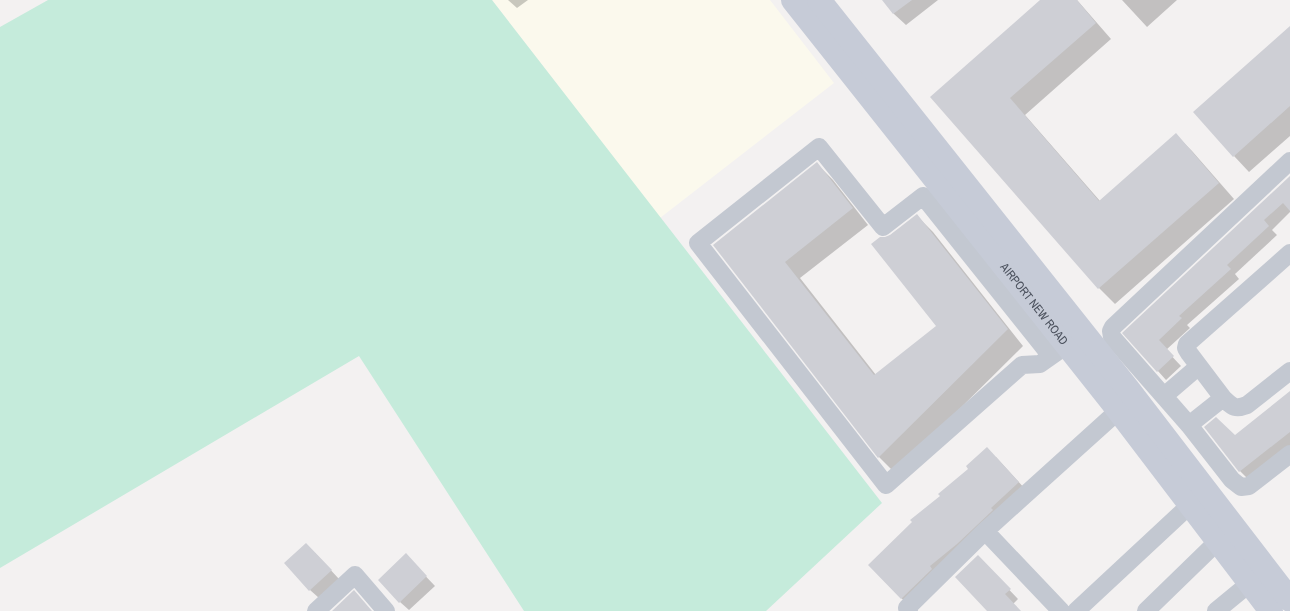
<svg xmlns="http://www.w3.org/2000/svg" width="1290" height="611" font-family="'Archivo Narrow',sans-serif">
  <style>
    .commercial { fill: #fbf9ed }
    .green { fill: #c5ebdb }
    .shadow { fill: #0003 }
    .building { fill: #cecfd5 }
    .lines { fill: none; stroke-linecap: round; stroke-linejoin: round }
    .street { stroke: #c3c8d1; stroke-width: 18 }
    .secondary { stroke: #c6cbd7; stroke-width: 24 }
    .labels { text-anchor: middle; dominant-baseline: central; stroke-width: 4.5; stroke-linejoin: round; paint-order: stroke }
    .street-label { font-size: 12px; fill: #4a505c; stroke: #fff }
  </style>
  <rect width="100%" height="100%" fill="#f3f1f1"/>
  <path class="commercial" d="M492,0h278l64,83 -174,135z"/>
  <path class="green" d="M48,0h444l390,503 -116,108h-242l-165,-255 -359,212v-541z"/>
  <path class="shadow" d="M508,0h20l-11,8z
    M884,0h54l-32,25 -12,-11z
    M1042,0h35l34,39 -86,76 75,86 76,-66 16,16 42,48 -119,105 -16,-16 -167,-191z
    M1122,0h55l-30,27z
    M1290,28v108l-41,36 -15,-16z
    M817,164l16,16 35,45 -68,53 76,97 62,-49 -53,-87 32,-23 16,16 90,114 -128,127 -16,-16 -164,-212z
    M1290,177v35l-18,18 5,5 -42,39 4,5 -52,46 3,3 -24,22 15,16 -15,14 -42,-47z
    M1290,392v55l-41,33 -9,-9 -34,-44 29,9z
    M996,457l31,34 -117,116 -41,-42z
    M315,553l24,26 -20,19 -9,-8z
    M978,557l40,42 -5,5 7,7h-31z
    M414,564l21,22 -26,24 -9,-8z"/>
  <path class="building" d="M882,0h30l-19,14z
    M1040,0h37l19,23 -86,75 89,103 77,-68 43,50 -121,106 -168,-192z
    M1290,26v80l-57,51 -40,-45z
    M817,162l36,46 -68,54 89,113 62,-49 -65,-82 9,-7h5l5,-2 27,-21 91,115 -130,129 -165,-213z
    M1290,176v35l-7,-8 -19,17 5,6 -42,39 4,4 -52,47 3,2 -23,22 15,16 -17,16 -35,-39z
    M1290,391v41l-51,40 -35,-45 12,-10 19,18z
    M987,447l32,35 -28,26 2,2 -36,34 -27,22 2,3 -31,30 -33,-34 44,-43 -2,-2 30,-24 -2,-2 30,-25 -2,-3z
    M306,543l26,27 -23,21 -25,-28z
    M406,553l21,23 -28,27 -21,-23z
    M978,555l33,34 -6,5 16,17h-34l-32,-34z
    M354,590l18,21h-40z"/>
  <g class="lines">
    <path class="street" d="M1050,355l-127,-159 -40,31 -64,-80 -121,96 188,242 136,-120 18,-1 27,-19
      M1290,371l-43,34c-13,5 -15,1 -24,-7l-34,27 43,55 9,7 8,-1 41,-32
      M1164,396l35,-30
      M1223,398l-34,-45 -3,-5 1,-4 103,-91
      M1189,425l-77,-88 -1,-6 2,-4 177,-166
      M985,531l76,80
      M316,611l39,-36 31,36
      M909,611l-2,-3 78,-77 133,-120
      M1076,611l114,-106
      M1146,611l72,-70
      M1216,611l34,-28"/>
    <g class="secondary">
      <path id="s1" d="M793,0l319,402 159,209"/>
      <path d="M819,0l309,389 162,211"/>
    </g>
  </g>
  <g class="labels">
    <g class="street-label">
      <text stroke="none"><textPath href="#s1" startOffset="388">AIRPORT NEW ROAD</textPath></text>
    </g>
  </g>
</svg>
